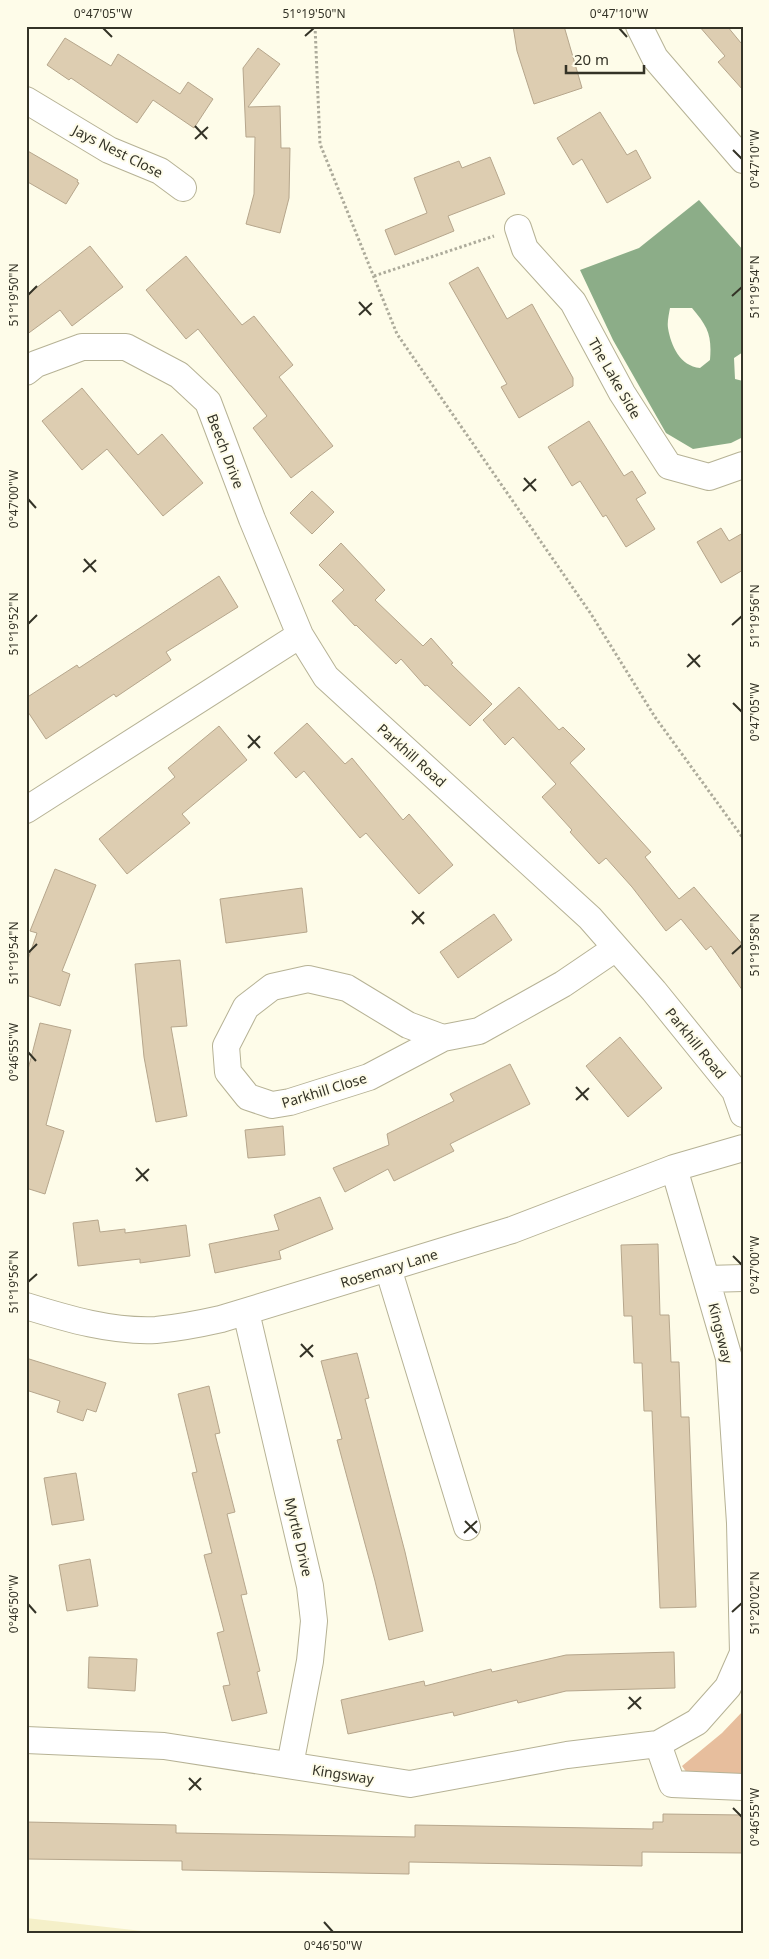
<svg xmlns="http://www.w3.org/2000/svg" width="769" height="1959" font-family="'Noto Sans',sans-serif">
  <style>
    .built { fill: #f5f0c9 }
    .forest { fill: #e7be9d }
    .water { fill: #8cad88; fill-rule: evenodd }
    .building { fill: #ddcdb1; stroke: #b6a68c }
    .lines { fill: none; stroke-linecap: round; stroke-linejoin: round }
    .minor-casing { stroke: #b6b295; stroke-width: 28 }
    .path { stroke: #adab9b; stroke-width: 3; stroke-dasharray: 2.5 2.5; stroke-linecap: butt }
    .minor { stroke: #fff; stroke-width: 26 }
    .ticks { fill: none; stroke: #343327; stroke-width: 2 }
    .labels { text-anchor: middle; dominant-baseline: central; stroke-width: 4; stroke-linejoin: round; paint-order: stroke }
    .street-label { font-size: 14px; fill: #343327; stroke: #fefce9 }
    .neatline { fill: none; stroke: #343327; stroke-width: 2 }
    .ticks-label { font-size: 12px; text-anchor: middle; fill: #343327 }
  </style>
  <rect width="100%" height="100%" fill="#fefce9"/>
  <path class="built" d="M26,1918l134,15h-134z"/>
  <path class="forest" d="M743,1711v66h-53l-8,-11 40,-33z"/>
  <path class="water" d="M699,200l44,50v102l-9,6 1,21 8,2v56l-12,6 -38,6 -27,-16 -53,-93 -33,-70 59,-22zM670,308h22c16,19 20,27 18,52l-10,8c-20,-2 -29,-22 -32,-40 -1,-6 1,-14 2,-20z"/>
  <path class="building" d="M513,26h51l18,62 -48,16 -17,-53z
    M699,26h28l14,17 2,-2v49l-25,-28 7,-6z
    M65,38l46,28 7,-12 62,40 8,-12 25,17 -19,29 -41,-28 -16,23 -66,-45 -2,2 -22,-15z
    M258,48l22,16 -32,43 32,-1 1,42h9l-1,50 -9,35 -34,-9 8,-30 1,-57h-9l-3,-69z
    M600,112l27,43 9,-5 15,28 -44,25 -25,-44 -9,6 -16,-27z
    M26,150l52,30 -1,2 2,1 -13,21 -40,-23z
    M490,157l15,37 -57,22 6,15 -59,24 -10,-25 42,-17 -13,-35 45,-17 3,7z
    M90,246l33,41 -51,39 -12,-16 -34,25v-39z
    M186,256l56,69 12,-9 39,49 -14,12 54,69 -42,32 -38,-50 14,-12 -69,-87 -12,10 -40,-49z
    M478,267l29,52 25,-15 41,74v8l-54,32 -18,-31 6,-3 -58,-101z
    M82,388l56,67 24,-21 41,49 -40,33 -56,-67 -25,21 -40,-49z
    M589,421l35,55 8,-5 14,22 -10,6 19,30 -29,18 -20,-32 -3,2 -23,-36 -8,5 -24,-39z
    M312,491l22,21 -22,22 -22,-21z
    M721,528l8,13 14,-8v37l-22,13 -24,-41z
    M341,543l44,47 -10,10 48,46 8,-8 22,25 -2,1 41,40 -22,22 -43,-41 -2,1 -24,-27 -5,5 -40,-39 -1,1 -23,-25 12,-11 -25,-25z
    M219,576l19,31 -72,45 5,8 -55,37 -2,-3 -68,45 -20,-30v-11l51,-33 2,3z
    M519,687l40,43 4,-3 22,22 -15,14 81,89 -6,5 34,42 15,-12 49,58v46l-32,-45 -5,4 -25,-31 -15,12 -34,-44 -26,-29 -7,6 -29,-32 2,-2 -30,-33 14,-13 -43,-47 -8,8 -22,-25z
    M307,723l38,41 7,-6 51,62 6,-6 44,51 -34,29 -53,-61 -6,5 -56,-67 -8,7 -22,-25z
    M219,726l28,34 -65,54 8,9 -63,51 -28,-35 76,-62 -7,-9z
    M55,869l41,16 -34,86 8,3 -10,32 -34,-11v-30l11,-32 -7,-2z
    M302,888l5,44 -81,11 -6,-44z
    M494,914l18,26 -54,38 -18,-26z
    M180,960l7,66 -16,1 16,89 -31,6 -12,-65 -9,-93z
    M40,1023l31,7 -25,95 18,6 -19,63 -19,-6v-111z
    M620,1037l42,51 -34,29 -42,-51z
    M510,1064l20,40 -80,40 4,7 -60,30 -6,-12 -43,23 -12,-24 56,-23 -2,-11 67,-33 -4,-7z
    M283,1126l2,29 -37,3 -3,-28z
    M320,1197l13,32 -54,22 2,8 -66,14 -6,-29 70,-14 -5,-15z
    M98,1220l2,12 25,-3v4l61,-8 4,31 -50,7v-4l-62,7 -5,-43z
    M658,1244l2,71h9l2,47h8l2,55h8l7,190 -36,1 -8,-197h-8l-2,-48h-8l-2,-47h-8l-3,-71z
    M357,1353l12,45 -4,1 40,153 18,79 -34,9 -14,-59 -38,-141 5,-1 -21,-78z
    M26,1358l80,25 -10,29 -9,-3 -4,12 -26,-9 3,-11 -34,-11z
    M209,1386l11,47 -5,1 20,78 -8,2 20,80 -6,1 19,76 -3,1 10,41 -35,8 -9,-35 7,-1 -13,-52 7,-2 -20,-76 8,-2 -20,-80 5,-1 -19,-78z
    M76,1473l8,47 -32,5 -8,-47z
    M90,1559l8,47 -31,5 -8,-46z
    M674,1652l1,36 -109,3 -48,12 -1,-3 -63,16 -1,-4 -105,22 -7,-34 83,-19 1,5 66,-17 1,3 74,-17z
    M89,1657l48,2 -2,32 -47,-3z
    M663,1814l80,1v38l-101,-1v14l-233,-4v12l-227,-4v-9l-156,-2v-37l150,3v8l239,4v-12l238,4v-7h10z"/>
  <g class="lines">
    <g class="minor-casing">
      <path id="minor" d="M639,26l16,32 88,102
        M26,100l83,50 51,21 23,17
        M518,228l7,21 48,53 49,91 47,73 40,11 34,-12
        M26,372l10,-8 46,-17h44l53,28 29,27 44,117 48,116
        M26,810l274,-175 26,42 264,241 64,73 81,100 8,23
        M443,1038l-35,-13 -61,-37 -39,-9 -36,8 -26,20 -20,39 2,26 20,25 24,8 18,-3 79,-25 74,-39 36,-7 84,-47 53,-36
        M388,1268l79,259
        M707,1279l36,-1
        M26,1306c42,13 86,26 130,24 22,-2 43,-6 65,-11l291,-89 162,-62 69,-20
        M246,1312l64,274 4,35 -4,40 -20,104
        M26,1740l138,6 246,38 157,-29 91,-11 39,-22 31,-35 15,-34 -3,-130 -11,-165 -55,-190
        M658,1744l14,40 71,3"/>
    </g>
    <path class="path" d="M315,26l5,118 77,190 194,280 64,103 88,121
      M374,276l120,-40"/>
    <use href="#minor" class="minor"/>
  </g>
  <path class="ticks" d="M103,28l9,9M619,28l8,9M305,36l9,-8M195,126l12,13M195,139l13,-12M733,150l9,9M28,295l9,-9M732,296l10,-9M359,302l12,13M359,315l13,-12M524,478l12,13M523,491l13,-12M28,499l8,9M84,559l12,13M83,572l13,-12M28,624l9,-9M732,625l10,-9M688,654l12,13M687,667l13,-12M733,703l9,9M248,735l12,13M248,748l12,-12M412,911l12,13M412,924l12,-12M28,953l9,-9M732,954l10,-9M28,1052l8,9M576,1087l12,13M576,1100l13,-12M136,1168l12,13M136,1181l13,-12M733,1256l9,9M28,1282l9,-8M301,1344l12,13M300,1357l13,-12M465,1521l12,12M464,1533l13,-12M28,1604l8,9M732,1612l10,-9M629,1697l12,12M628,1709l13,-12M189,1778l12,12M189,1790l12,-12M733,1808l9,9M324,1922l9,10"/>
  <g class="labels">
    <g class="street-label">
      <text transform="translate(118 151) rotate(27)">Jays Nest Close</text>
      <text transform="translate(615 378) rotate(60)">The Lake Side</text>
      <text transform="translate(226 451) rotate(69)">Beech Drive</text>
      <text transform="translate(412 755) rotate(42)">Parkhill Road</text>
      <text transform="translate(696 1043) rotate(51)">Parkhill Road</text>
      <text transform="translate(324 1090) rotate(-17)">Parkhill Close</text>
      <text transform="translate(389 1268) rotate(-17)">Rosemary Lane</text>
      <text transform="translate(721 1333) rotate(76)">Kingsway</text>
      <text transform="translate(299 1537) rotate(77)">Myrtle Drive</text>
      <text transform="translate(343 1774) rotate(9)">Kingsway</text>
    </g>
  </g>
  <rect width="769" height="1959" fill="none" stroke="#fefce9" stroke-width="55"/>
  <path d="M566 65v8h78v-8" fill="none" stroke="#343327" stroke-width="2.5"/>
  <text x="574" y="65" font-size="15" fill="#343327" stroke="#fefce9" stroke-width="4" paint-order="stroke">20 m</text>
  <rect x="28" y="28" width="714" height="1904" class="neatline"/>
  <g class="ticks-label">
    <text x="103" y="18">0°47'05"W</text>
    <text x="314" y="18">51°19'50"N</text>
    <text x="619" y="18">0°47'10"W</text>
    <text transform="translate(755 159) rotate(-90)" y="4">0°47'10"W</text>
    <text transform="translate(755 287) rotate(-90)" y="4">51°19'54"N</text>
    <text transform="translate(14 295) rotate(-90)" y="4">51°19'50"N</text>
    <text transform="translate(14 499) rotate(-90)" y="4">0°47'00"W</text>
    <text transform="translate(755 616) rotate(-90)" y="4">51°19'56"N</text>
    <text transform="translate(14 624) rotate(-90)" y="4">51°19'52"N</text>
    <text transform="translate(755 712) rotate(-90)" y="4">0°47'05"W</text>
    <text transform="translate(755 945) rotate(-90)" y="4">51°19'58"N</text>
    <text transform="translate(14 953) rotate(-90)" y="4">51°19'54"N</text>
    <text transform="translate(14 1052) rotate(-90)" y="4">0°46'55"W</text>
    <text transform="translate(755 1265) rotate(-90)" y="4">0°47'00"W</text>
    <text transform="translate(14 1282) rotate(-90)" y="4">51°19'56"N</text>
    <text transform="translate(755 1603) rotate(-90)" y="4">51°20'02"N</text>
    <text transform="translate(14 1604) rotate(-90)" y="4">0°46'50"W</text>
    <text transform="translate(755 1817) rotate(-90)" y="4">0°46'55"W</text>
    <text x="333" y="1950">0°46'50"W</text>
  </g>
</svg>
